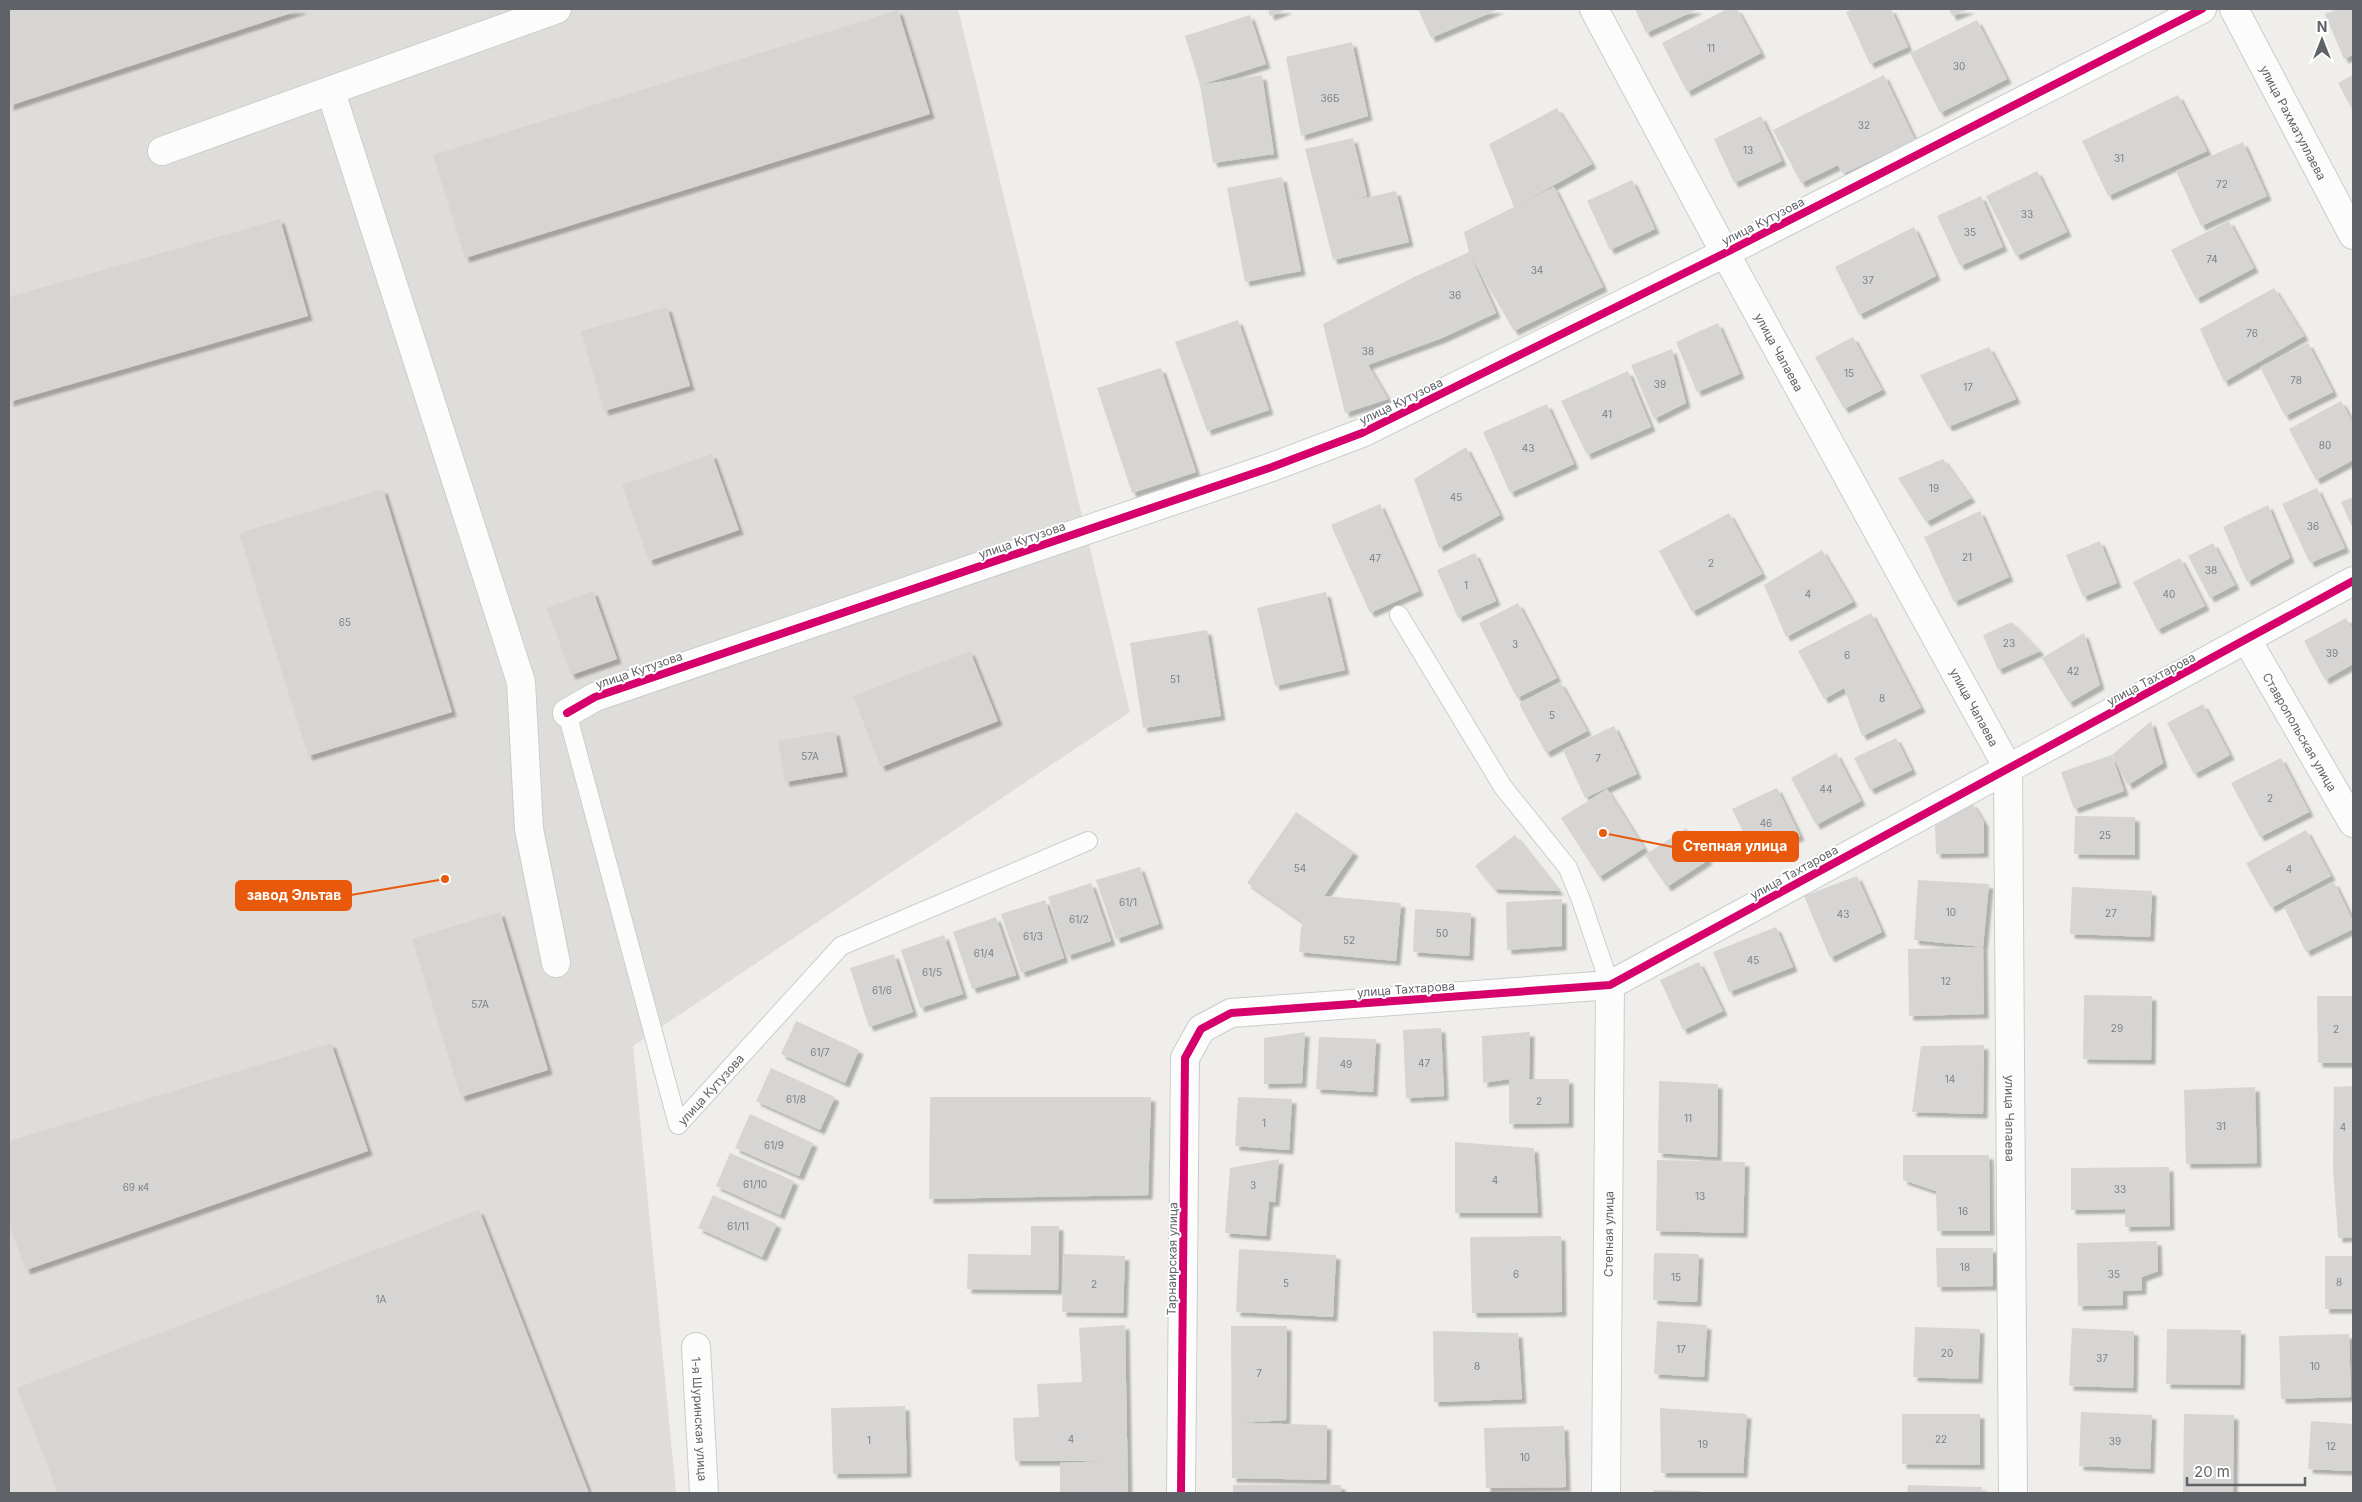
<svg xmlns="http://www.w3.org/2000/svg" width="2362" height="1502" font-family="Inter,sans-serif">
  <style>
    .industrial { fill: #dfddda }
    .building { fill: #d6d5d3; filter: url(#shadow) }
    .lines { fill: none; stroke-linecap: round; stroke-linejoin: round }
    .lane-casing { stroke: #cbcccc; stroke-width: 20 }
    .street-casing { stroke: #cbcccc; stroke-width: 30 }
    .lane { stroke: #fdfcfc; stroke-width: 18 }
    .street { stroke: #fdfcfc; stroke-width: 28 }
    .cycleway-casing { stroke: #fff; stroke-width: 11 }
    .cycleway { stroke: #d6006c; stroke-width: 8 }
    .labels { text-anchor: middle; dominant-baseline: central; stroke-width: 4; stroke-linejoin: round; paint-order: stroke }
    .number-label { font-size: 10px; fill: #7e8184 }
    .street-label { font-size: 12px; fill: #5f6368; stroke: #fff }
    .leader { fill: none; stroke: #e8590c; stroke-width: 2 }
    .callout-dot { fill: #e8590c; stroke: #fff; stroke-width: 2 }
    .callout { fill: #e8590c; stroke: #e8590c; stroke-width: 2 }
    .callout-label { font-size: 14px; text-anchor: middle; font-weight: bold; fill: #fff }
  </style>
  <defs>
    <filter id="shadow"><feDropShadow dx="4.5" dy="4.5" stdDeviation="1" flood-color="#0004"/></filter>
  </defs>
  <rect width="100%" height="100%" fill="#efeeea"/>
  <path class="industrial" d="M9,9h949l172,703 -497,334 43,447h-667z"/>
  <path class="building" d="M9,9h294l-294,97z
    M1268,9h20l-18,7z
    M1418,9h81l-68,29z
    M1635,9h63l-52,24z
    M1727,9h10l24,44 -74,39 -25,-49z
    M1853,9h38l17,38 -38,17 -24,-52z
    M1949,9h21l-18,7z
    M2338,9h15v46l-9,4 -19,-45z
    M898,10l32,104 -465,144 -32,-103z
    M1250,15l16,49 -66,21 62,-10 12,79 -61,9 -13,-78 -15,-49z
    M1977,20l30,59 -67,34 -30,-60z
    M1352,42l16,74 -67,20 -15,-79z
    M1884,75l31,65 -72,34 -5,-9 -37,18 -28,-53z
    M2353,75v36l-15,-28z
    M2178,95l29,56 -99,45 -26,-55z
    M1557,108l35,56 -72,40 34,-17 49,100 -89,44 -44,-76 26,58 -54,25 -74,27 20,34 -43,14 -22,-89 91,-47 55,-25 -5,-20 50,-25 -25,-63z
    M1761,116l21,45 -48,22 -20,-44z
    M1353,138l14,58 -16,5 45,-10 13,51 -76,18 -28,-111z
    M2243,142l24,54 -66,30 -25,-55z
    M2037,171l30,61 -51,24 -30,-60z
    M1282,177l19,94 -56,11 -18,-94z
    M1632,180l23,49 -45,21 -23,-49z
    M1981,196l22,51 -43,19 -23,-50z
    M280,219l28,97 -299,86v-105z
    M2229,221l25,47 -58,31 -25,-49z
    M1914,227l22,49 -77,39 -24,-48z
    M2274,288l30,48 -80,46 -24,-53z
    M667,307l23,79 -86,25 -23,-80z
    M1238,320l31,90 -62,21 -32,-89z
    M1718,323l22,51 -43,18 -21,-50z
    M1853,337l29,53 -38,19 -29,-52z
    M2308,343l25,49 -48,24 -25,-49z
    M1989,347l27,52 -68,28 -28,-52z
    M1672,349l14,54 -32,16 -23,-54z
    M1161,368l35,104 -64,21 -35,-105z
    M1628,371l23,56 -64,28 -26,-54z
    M2341,401l12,22v37l-37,20 -27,-51z
    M1547,404l27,60 -64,29 -27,-61z
    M1466,447l34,68 -61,33 -25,-69z
    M712,454l27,76 -90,31 -27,-76z
    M1943,459l28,39 -45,24 -28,-44z
    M2317,488l28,60 -35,15 -28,-59z
    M383,489l69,223 -144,44 -69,-223z
    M2353,497v32l-12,-27z
    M1380,504l39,87 -49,22 -39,-88z
    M2268,505l22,53 -43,24 -24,-55z
    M1980,511l29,66 -55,25 -30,-65z
    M1729,513l33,61 -70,38 -33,-61z
    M2100,541l17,42 -34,14 -17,-42z
    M2213,543l22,42 -25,13 -22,-42z
    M1822,550l31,52 -67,35 -22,-52z
    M1475,553l21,48 -38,17 -21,-48z
    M2180,558l25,48 -48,24 -24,-48z
    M593,591l24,68 -46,16 -24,-67z
    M1326,592l19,78 -70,16 -18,-78z
    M1518,603l39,75 -40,20 -38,-75z
    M1871,613l50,95 -59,28 -18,-48 -20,11 -26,-48z
    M2346,618l7,12v34l-28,16 -21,-39z
    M2012,622l28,29 -42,19 -15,-35z
    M1207,630l14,86 -78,12 -13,-85z
    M2084,633l16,52 -31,18 -27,-45z
    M970,651l28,70 -117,46 -28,-71z
    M1560,682l27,49 -41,22 -27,-49z
    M2203,704l27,51 -36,19 -27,-51z
    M2151,721l12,42 -35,22 -16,-30z
    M1614,726l23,48 -52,24 -22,-48z
    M835,731l8,41 -58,10 -7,-41z
    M1896,738l16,32 -42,20 -16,-32z
    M1836,753l25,48 -45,24 -25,-47z
    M2112,755l12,36 -50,18 -13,-37z
    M2281,758l28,54 -49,25 -29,-54z
    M1777,788l23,48 -45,21 -23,-48z
    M1607,789l37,59 -45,29 -38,-59z
    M1972,803l12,19v31l-48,1 -1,-28z
    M1296,812l58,40 -30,44 77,7 -5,58 -97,-9 2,-24 3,-5 -57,-40z
    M2075,816l60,1v38l-61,-1z
    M1686,828l22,32 -41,27 -22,-32z
    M2306,830l25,46 -60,32 -25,-45z
    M1515,835l44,56 -65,-2 -19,-23z
    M1140,867l19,57 -43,15 -20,-59z
    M1857,876l25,56 -52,26 -26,-62z
    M1918,880l71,4 -6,63 1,67 -75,2 -1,-67 75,-2 -69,-7z
    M2334,882l19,39v8l-47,23 -22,-45z
    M1091,883l20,58 -44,15 -19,-59z
    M2072,887l80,4 -2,46 -80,-3z
    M1562,899v47l-55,4 -1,-48z
    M1045,900l19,58 -43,15 -20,-59z
    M1415,909l56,4 -2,43 -56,-4z
    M500,912l48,158 -87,27 -49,-158z
    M996,917l20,58 -44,14 -19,-57z
    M1776,927l17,40 -64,25 -16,-40z
    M944,935l19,59 -43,14 -19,-58z
    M894,954l19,58 -44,15 -19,-59z
    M1699,962l24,49 -40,19 -23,-50z
    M2084,995l68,1 -1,64 -68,-1z
    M2317,996h36v67h-35z
    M796,1021l63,29 -14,33 -64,-29z
    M1441,1028l3,68 -38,2 -3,-68z
    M1305,1032l-3,51 -38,1v-46z
    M1530,1032l-1,47h40v44l-60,1v-45l-26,4 -1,-47z
    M1319,1037l57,2 -3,53 -57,-3z
    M331,1043l37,108 -342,119 -17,-46v-83z
    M1984,1045l-1,69 -71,-2 9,-66z
    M771,1068l64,29 -15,33 -64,-29z
    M1659,1081l59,3 -1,73 -59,-4z
    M2353,1086v151l-15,1 -5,-70 1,-81z
    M2255,1087l2,76 -71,1 -2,-74z
    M930,1097h221l-3,98 -219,4z
    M1238,1097l54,2 -3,51 -54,-4z
    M750,1114l63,29 -14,33 -64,-28z
    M1455,1142l79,6 4,65h-83z
    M730,1153l64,28 -14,34 -64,-29z
    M1903,1155h86l1,76h-53l-1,-40 -33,-11z
    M1279,1159l-4,43h-6l-3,34 -41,-3 5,-65z
    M1657,1160l88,2 -2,71 -87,-2z
    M2169,1167l1,59 -45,1v-18l-54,1v-42z
    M713,1195l64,29 -15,33 -64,-29z
    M479,1210l110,283h-531l-41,-105z
    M1031,1226h28l-1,64 -91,-1 1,-35 63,1z
    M1561,1236l1,76 -90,1 -2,-76z
    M2157,1241l1,30 -16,6v13l-19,1v14l-45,1 -1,-63z
    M1936,1248h57v38l-56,1z
    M1239,1249l97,6 -3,62 -97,-5z
    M1654,1253l45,1 -2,48 -44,-2z
    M1064,1254l61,2 -2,57 -61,-1z
    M2325,1256h28v53h-28z
    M1657,1321l50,4 -3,52 -50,-3z
    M1125,1325l3,168h-68v-30l49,-2h-94l-2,-43 26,-1 -2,-33 45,-2 -3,-54z
    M1231,1326h56l-1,94 -48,3 89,2 -1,55 -94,-2z
    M1915,1327l65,2 -2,50 -65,-2z
    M2072,1328l62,3 -1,57 -64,-2z
    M2167,1329l74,1 -1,55 -74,-1z
    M1433,1331l85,2 4,66 -88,3z
    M2349,1334l2,63 -70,2 -2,-63z
    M905,1406l2,67 -74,1 -2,-66z
    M1660,1408l87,6 -4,59h-82z
    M2081,1412l71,3 -2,54 -71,-3z
    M1902,1414h78v51l-78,-1z
    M2184,1414l50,1 -1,78h-50z
    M2311,1421l42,3v47l-45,-2z
    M1564,1426l2,61 -80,1 -2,-60z
    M1233,1485h108v8h-108z
    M1908,1485l74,2v6h-75z
    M1654,1490l45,1v2h-46z"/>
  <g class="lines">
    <g class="lane-casing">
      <g id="lane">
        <path d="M1399,615l104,172 65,81 13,32 29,85"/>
        <path id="s1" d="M567,713l111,412 163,-179 247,-105"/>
      </g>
    </g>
    <g class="street-casing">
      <g id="street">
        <path id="s2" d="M1594,9l131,244 283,515 5,725"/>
        <path id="s3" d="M2234,9l119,226"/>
        <path d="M331,92l190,590 8,147 27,134"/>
        <path d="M162,151l395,-142"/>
        <path id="s4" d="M2247,640l106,183"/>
        <path d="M567,713l28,-16 677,-230 90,-34 363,-180 477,-244"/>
        <path id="s5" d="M696,1347l8,146"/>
        <path d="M1181,1493l4,-435 16,-29 30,-16 379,-28 743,-404"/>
        <path id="s6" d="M1606,1493l4,-508"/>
      </g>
    </g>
    <use href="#lane" class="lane"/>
    <use href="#street" class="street"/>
    <g class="cycleway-casing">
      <path id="cycleway" d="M567,713l28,-16 677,-230 90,-34 363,-180 477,-244
        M1181,1493l4,-435 16,-29 30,-16 379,-28 743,-404"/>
    </g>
    <use href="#cycleway" class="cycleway"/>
  </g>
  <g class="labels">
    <g class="number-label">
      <text x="1711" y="48">11</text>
      <text x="1959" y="66">30</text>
      <text x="1330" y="98">36Б</text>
      <text x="1864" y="125">32</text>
      <text x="1748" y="150">13</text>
      <text x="2119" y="158">31</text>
      <text x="2222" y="184">72</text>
      <text x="2027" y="214">33</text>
      <text x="1970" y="232">35</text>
      <text x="2212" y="259">74</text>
      <text x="1537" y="270">34</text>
      <text x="1868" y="280">37</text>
      <text x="1455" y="295">36</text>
      <text x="2252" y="333">76</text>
      <text x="1368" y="351">38</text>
      <text x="1849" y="373">15</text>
      <text x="2296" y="380">78</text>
      <text x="1660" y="384">39</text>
      <text x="1968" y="387">17</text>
      <text x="1607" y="414">41</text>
      <text x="2325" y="445">80</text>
      <text x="1528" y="448">43</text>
      <text x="1934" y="488">19</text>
      <text x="1456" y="497">45</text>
      <text x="2313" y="526">36</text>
      <text x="1967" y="557">21</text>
      <text x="1375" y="558">47</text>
      <text x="1711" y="563">2</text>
      <text x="2211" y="570">38</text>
      <text x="1466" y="585">1</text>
      <text x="1808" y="594">4</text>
      <text x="2169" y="594">40</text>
      <text x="345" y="622">65</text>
      <text x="2009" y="643">23</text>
      <text x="1515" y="644">3</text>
      <text x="2332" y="653">39</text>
      <text x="1847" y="655">6</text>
      <text x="2073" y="671">42</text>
      <text x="1175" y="679">51</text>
      <text x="1882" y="698">8</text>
      <text x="1552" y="715">5</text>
      <text x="810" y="756">57А</text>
      <text x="1598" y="758">7</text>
      <text x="1826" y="789">44</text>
      <text x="2270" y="798">2</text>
      <text x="1766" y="823">46</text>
      <text x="2105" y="835">25</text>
      <text x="1300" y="868">54</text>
      <text x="2289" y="869">4</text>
      <text x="1128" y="902">61/1</text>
      <text x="1951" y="912">10</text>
      <text x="2111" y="913">27</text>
      <text x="1843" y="914">43</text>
      <text x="1079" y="919">61/2</text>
      <text x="1442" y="933">50</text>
      <text x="1033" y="936">61/3</text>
      <text x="1349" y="940">52</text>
      <text x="984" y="953">61/4</text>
      <text x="1753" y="960">45</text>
      <text x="932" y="972">61/5</text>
      <text x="1946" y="981">12</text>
      <text x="882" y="990">61/6</text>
      <text x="480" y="1004">57А</text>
      <text x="2117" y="1028">29</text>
      <text x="2336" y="1029">2</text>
      <text x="820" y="1052">61/7</text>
      <text x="1424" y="1063">47</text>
      <text x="1346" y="1064">49</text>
      <text x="1950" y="1079">14</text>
      <text x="796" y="1099">61/8</text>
      <text x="1539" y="1101">2</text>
      <text x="1688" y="1118">11</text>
      <text x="1264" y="1123">1</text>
      <text x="2221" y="1126">31</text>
      <text x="2343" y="1127">4</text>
      <text x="774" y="1145">61/9</text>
      <text x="1495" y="1180">4</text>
      <text x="755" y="1184">61/10</text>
      <text x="1253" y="1185">3</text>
      <text x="136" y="1187">69 к4</text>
      <text x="2120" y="1189">33</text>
      <text x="1700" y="1196">13</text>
      <text x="1963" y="1211">16</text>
      <text x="738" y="1226">61/11</text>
      <text x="1965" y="1267">18</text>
      <text x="1516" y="1274">6</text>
      <text x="2114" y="1274">35</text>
      <text x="1676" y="1277">15</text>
      <text x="2339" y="1282">8</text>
      <text x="1286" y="1283">5</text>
      <text x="1094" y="1284">2</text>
      <text x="381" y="1299">1А</text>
      <text x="1681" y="1349">17</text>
      <text x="1947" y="1353">20</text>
      <text x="2102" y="1358">37</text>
      <text x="1477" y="1366">8</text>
      <text x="2315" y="1366">10</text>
      <text x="1259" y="1373">7</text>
      <text x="1071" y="1439">4</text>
      <text x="1941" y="1439">22</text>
      <text x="869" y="1440">1</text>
      <text x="2115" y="1441">39</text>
      <text x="1703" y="1444">19</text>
      <text x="2331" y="1446">12</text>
      <text x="1525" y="1457">10</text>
    </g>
    <g class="street-label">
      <text stroke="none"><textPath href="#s3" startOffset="128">улица Рахматуллаева</textPath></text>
      <text transform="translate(1763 221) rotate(-27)">улица Кутузова</text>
      <text stroke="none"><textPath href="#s2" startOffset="390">улица Чапаева</textPath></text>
      <text transform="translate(1401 401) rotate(-26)">улица Кутузова</text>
      <text transform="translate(1022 540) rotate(-19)">улица Кутузова</text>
      <text transform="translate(639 670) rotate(-19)">улица Кутузова</text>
      <text transform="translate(2151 679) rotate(-28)">улица Тахтарова</text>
      <text stroke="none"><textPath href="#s2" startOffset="795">улица Чапаева</textPath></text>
      <text stroke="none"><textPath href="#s4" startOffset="106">Ставропольская улица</textPath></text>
      <text transform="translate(1794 872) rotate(-29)">улица Тахтарова</text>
      <text transform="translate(1406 989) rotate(-4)">улица Тахтарова</text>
      <text stroke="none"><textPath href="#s1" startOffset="475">улица Кутузова</textPath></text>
      <text stroke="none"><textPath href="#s2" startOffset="1215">улица Чапаева</textPath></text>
      <text stroke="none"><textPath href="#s6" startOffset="259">Степная улица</textPath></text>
      <text transform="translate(1172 1259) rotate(-89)">Тарнаирская улица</text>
      <text stroke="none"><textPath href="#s5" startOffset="72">1-я Шуринская улица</textPath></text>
    </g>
  </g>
  <path class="leader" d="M1603 833L1673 847M445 879L351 895"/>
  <g class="callout-dot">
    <circle cx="1603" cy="833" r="5"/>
    <circle cx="445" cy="879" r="5"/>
  </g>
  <g class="callout">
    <rect x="1673" y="832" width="125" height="29" rx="5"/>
    <rect x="236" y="881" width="115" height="29" rx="5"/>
  </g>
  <g class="callout-label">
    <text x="1735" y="851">Степная улица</text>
    <text x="294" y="900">завод Эльтав</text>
  </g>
  <rect width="2362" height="1502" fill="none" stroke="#5f6368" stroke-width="20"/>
  <g transform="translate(2322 40)" stroke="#ffffff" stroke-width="4" paint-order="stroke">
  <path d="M0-4L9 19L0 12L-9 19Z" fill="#5f6368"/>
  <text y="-8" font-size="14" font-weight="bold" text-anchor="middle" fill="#5f6368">N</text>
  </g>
  <path d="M2187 1477v8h118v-8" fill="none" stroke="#5f6368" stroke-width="2.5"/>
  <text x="2194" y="1477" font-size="15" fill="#5f6368" stroke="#ffffff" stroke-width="4" paint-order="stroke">20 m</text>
</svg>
